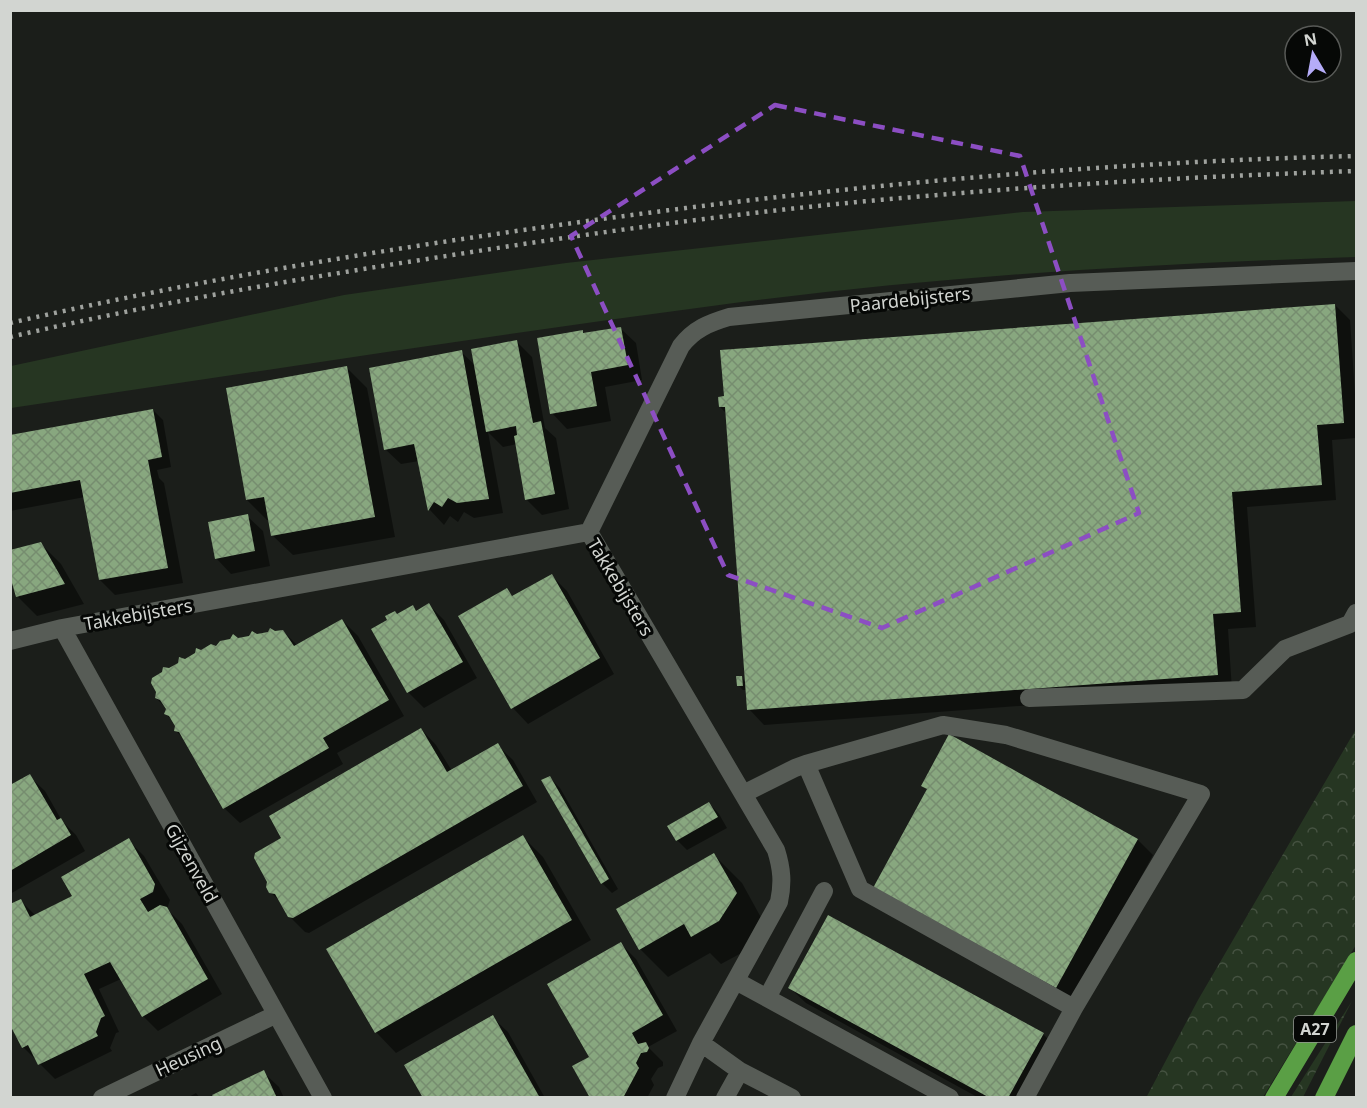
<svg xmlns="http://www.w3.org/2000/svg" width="1367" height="1108" font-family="'Noto Sans',sans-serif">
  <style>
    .grass { fill: #263622 }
    .forest { fill: url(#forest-crowns) }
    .shadow { fill: #0007 }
    .building { fill: url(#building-cross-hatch) }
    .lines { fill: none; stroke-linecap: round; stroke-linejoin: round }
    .minor { stroke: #575c56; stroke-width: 18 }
    .highway { stroke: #5a9f45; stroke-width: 18 }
    .rail { stroke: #9fa29e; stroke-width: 4.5; stroke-dasharray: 3 6; stroke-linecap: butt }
    .marked { fill: none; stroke: #8c4ec3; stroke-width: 4.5; stroke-dasharray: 12 8; stroke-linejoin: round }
    .labels { text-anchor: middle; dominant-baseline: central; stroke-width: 6; stroke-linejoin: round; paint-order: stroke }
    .shield { fill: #060806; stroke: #959894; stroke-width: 1.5 }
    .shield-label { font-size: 16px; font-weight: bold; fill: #d2d5d1 }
    .street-label { font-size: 18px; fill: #d2d5d1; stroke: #060806 }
  </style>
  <defs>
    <pattern id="forest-crowns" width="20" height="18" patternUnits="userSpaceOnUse" patternTransform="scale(1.5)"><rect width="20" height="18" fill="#263622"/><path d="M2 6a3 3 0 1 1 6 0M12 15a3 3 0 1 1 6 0" fill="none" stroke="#455241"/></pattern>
    <pattern id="building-cross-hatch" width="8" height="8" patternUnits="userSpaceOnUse" patternTransform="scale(1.5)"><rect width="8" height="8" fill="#88a77f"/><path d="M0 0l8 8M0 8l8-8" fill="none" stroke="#768d6f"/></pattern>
  </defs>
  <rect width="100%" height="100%" fill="#1b1e1a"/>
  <path class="grass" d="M1356,201v56c-215,7 -431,20 -644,49 -234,31 -468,68 -701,102v-42l333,-71 222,-32 457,-51z"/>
  <path class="forest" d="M1356,729v216l-93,152 -117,1 52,-98z
    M1352,1001l-49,96h-12z"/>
  <path class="shadow" d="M1335,305l15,15 6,89v29l-24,2 4,60 -89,7 9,120 -28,2 4,61 -468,35 -15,-16 -2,-19h-4l-5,-5 3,-8 6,6 -21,-270 -6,-6z
    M620,328l16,15 6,37 -37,7 6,34 -44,8 -15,-16 30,-82 4,4z
    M517,342l15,15 13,71 11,10 13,71 -27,6 -15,-15 -10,-56 -14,3 -15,-15 15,81 -29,5 -10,-6 -6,10 -8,-6 -6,9 -14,-15 -11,-49 -18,3 -16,-15 76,-97 15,14z
    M346,367l21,21 28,149 -102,18 -21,-20 -2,-16 -3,1 -20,-20z
    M153,410l10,10 8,47 -14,3 2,8 5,5 19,100 -68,12 -15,-15 -15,-83 -75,14v-74z
    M247,516l16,15 7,35 -39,8 -15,-16z
    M41,544l20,20 23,40 -47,12 -20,-20z
    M551,575l16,16 47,83 -86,50 -15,-16 -53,-91 46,-27 8,7z
    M429,605l15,15 33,58 -53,30 -15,-15 -36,-63 40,-23 4,5z
    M342,620l16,16 46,80 -67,37 6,11 -103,59 -16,-15 -39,-68 -10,-10v-7l-9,-9v-6l-10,-10 13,-28 32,-19 37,-12 18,-3 29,-3 13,13z
    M421,729l15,16 16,26 45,-26 16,15 24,42 -228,131 -4,-1 -16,-16 -8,-14 -11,-10 13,-54z
    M950,736l188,104 15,15 -81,148 -182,-100 38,-113 -5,-4z
    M29,776l16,15 17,30 14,14 9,16 -75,43v-109z
    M550,778l10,10 58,101 -6,4 -10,-10z
    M709,803l10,11 8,14 -40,22 -10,-10z
    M523,837l20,20 48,83 -195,113 -20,-21z
    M128,840l16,16 26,44 -3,9 15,15 40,70 -64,37 -15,-15 -22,-37 -22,10 20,43 -3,1 -6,15 2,3 -57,28 -32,-32 -2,-146 15,15 38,-19z
    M714,855l28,28 22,40 -17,27 -26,14 -11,-11 -42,24 -28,-28z
    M621,944l15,15 41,72 -29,16 15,15v4l-5,2 -7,11 3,6 -7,13h-55l-1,-41z
    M790,988l253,46 15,15 -26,49h-53l-173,-95z
    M492,1017l16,15 37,66h-120z
    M263,1072l16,15 5,11h-69z
    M196,1093l4,5h-13z"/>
  <path class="building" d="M1335,304l9,119 -27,2 5,60 -90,7 9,120 -28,2 5,61 -471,35 -22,-303h-6l-1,-10 6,-1 -4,-46z
    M621,327l7,38 -37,7 6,34 -47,8 -13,-76 46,-8v3z
    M517,340l16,83 8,-2 14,73 -30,6 -11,-64 3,-1 -1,-9 -30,6 -15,-83z
    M462,350l27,149 -32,4 -9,-5 -6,9 -8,-5 -6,9 -14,-67 -30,6 -15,-82z
    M347,366l28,151 -104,19 -7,-39 -18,3 -20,-112z
    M153,409l9,48 -14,3 20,108 -69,12 -19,-100 -70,13v-58z
    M248,514l7,37 -40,8 -7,-37z
    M41,542l24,42 -49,13 -6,-21v-26z
    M552,574l48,84 -89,51 -53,-93 49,-28 5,8z
    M429,603l34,59 -56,31 -36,-64 16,-9 -2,-4 10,-5 2,3 16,-9 3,6z
    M342,619l47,81 -66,38 6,10 -106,61 -44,-77 -5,-1 1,-5 -6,-10 -5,-2 2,-5 -6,-9 -5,-2 1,-6 -5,-9 1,-5 10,-6 1,-5 6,1 9,-5 1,-6 6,2 10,-6 1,-5 5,2 10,-6 5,2 4,-5 10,-2 3,-5 5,4 11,-2 3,-5 5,3 11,-2 2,-4 5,3 8,-1 11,16z
    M736,676h6l1,10h-6z
    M421,728l26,44 51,-29 25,43 -230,132 -5,-1 -13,-23 -6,-1 -3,-6 1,-5 -13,-24 1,-5 26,-15 -12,-22z
    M949,734l189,105 -82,149 -183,-100 54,-99 -6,-3z
    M30,774l27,46 4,-2 10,17 -61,36v-86z
    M550,776l59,103 -8,5 -60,-104z
    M709,802l9,15 -42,24 -9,-15z
    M523,835l49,85 -197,113 -49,-84z
    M129,838l26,46 -2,8 -13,7 8,13 12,-7 7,2 41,72 -66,38 -32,-55 -26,12 21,42 -4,2 -5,14 2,4 -60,29 -10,-20 -6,3 -12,-23v-121l11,-5 9,18 42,-21 -11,-19z
    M714,853l23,40 -18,28 -28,16 -7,-13 -45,26 -23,-41z
    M828,915l216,118 -36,65h-18l-202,-110z
    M621,942l42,73 -31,18 6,11 8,-2 3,6 -2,4 -6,1 -5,10 3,5 -16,30h-33l-18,-32 17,-9 -42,-73z
    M493,1015l47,83h-117l-19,-33z
    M264,1070l13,28h-63l-2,-3z"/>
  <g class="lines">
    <path class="minor" d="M589,532l92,-186c13,-17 28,-23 48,-29l341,-34 286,-12
      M62,628l261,470
      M10,641l52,-13 527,-96 187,318c6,19 7,33 3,52l-78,141 -26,55
      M1029,698l214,-8 42,-41 65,-25 6,-11
      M743,794l52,-26 11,-4 137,-39 63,10 195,59 -127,214 -214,-119 -54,-125
      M736,981l214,117
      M767,998l57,-107
      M701,1043l39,28 52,27
      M102,1098l173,-83
      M725,1098l15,-27
      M1025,1098l49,-90"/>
    <path class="highway" d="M1274,1098l82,-137
      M1324,1098l32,-64"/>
    <path class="rail" d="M10,323c196,-45 394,-77 592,-104 250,-34 502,-57 754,-63
      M10,337c142,-33 286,-58 430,-80 157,-25 315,-47 474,-60 147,-13 295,-21 442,-26"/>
  </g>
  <path class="marked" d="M775,105l245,51 119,357 -257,115 -154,-53 -157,-339z"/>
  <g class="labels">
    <rect class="shield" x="1294" y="1016" width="42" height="26" rx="4.5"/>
    <g class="shield-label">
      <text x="1315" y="1029">A27</text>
    </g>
    <g class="street-label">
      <text transform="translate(910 299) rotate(-6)">Paardebijsters</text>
      <text transform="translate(621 587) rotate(59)">Takkebijsters</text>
      <text transform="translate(138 614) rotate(-10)">Takkebijsters</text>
      <text transform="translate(192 863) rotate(61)">Gijzenveld</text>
      <text transform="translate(188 1056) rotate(-25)">Heusing</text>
    </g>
  </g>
  <rect width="1367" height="1108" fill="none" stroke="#d2d5d1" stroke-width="24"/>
  <g transform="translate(1313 54) rotate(350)"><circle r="28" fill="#060806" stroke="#585a57" stroke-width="1.5"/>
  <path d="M0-4.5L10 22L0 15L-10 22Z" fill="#b5acf8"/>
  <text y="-9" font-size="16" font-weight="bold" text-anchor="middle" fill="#d2d5d1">N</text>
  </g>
</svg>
